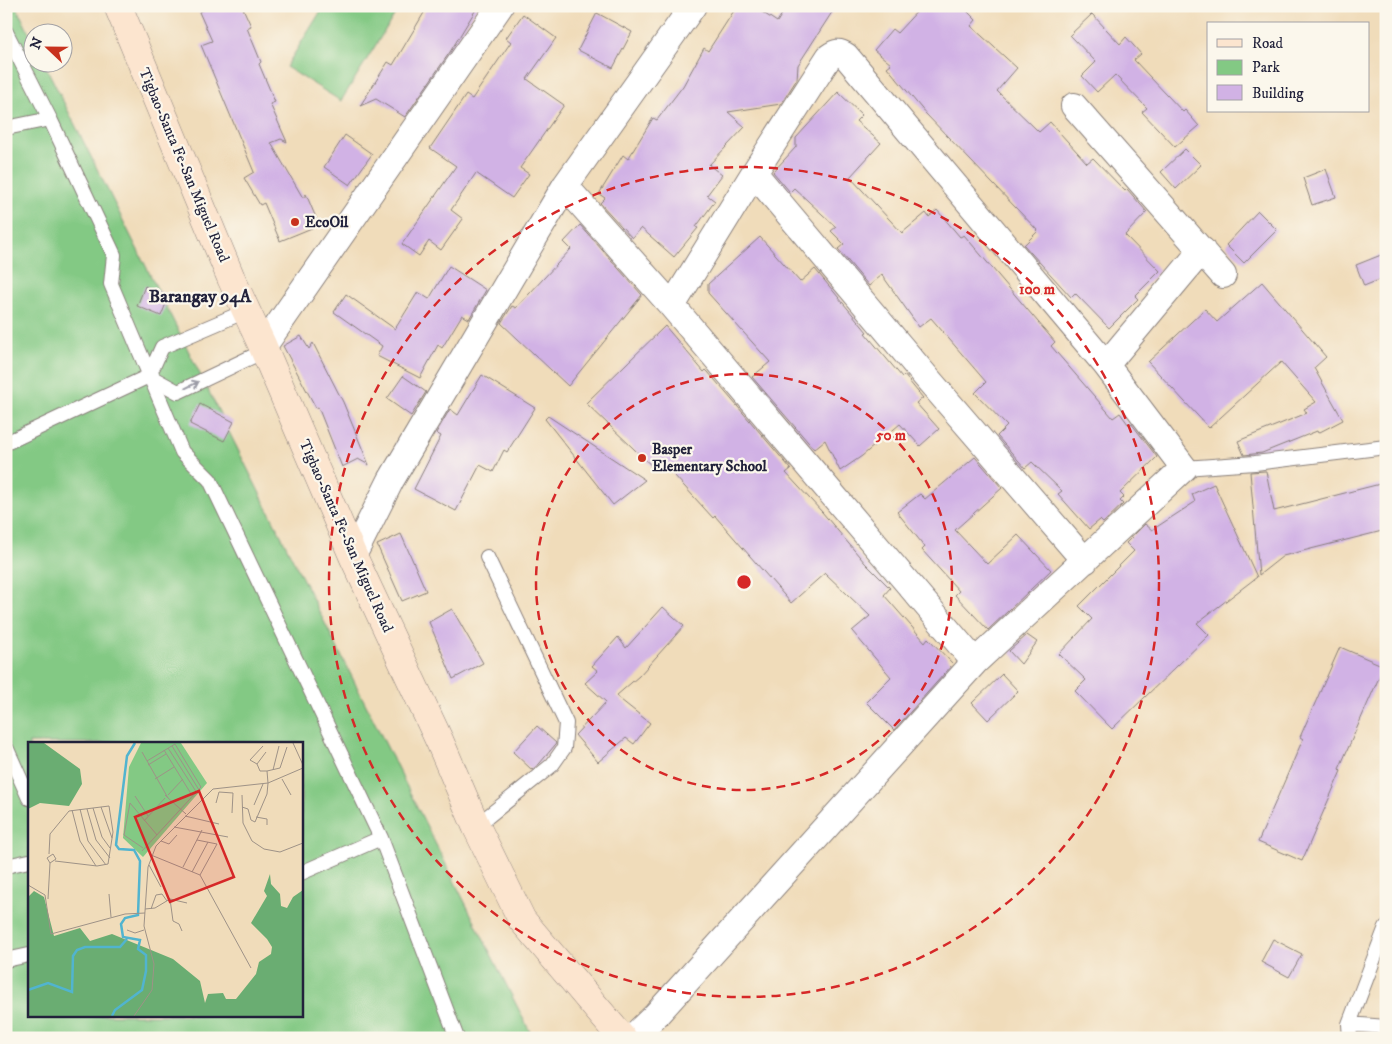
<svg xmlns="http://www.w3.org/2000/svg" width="1392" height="1044" font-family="'IM FELL DW Pica',serif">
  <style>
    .green { fill: #83c984; stroke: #527660; fill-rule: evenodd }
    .building { fill: #d1b2e5 }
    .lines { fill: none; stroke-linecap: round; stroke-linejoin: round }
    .service-casing { stroke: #897f7a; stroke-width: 16 }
    .minor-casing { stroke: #897f7a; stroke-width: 28 }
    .secondary-casing { stroke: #897f7a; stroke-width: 29 }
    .service { stroke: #fff; stroke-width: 14 }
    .minor { stroke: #fff; stroke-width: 26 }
    .secondary { stroke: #fce5cf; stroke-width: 28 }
    .oneway { stroke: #9c9ca7 }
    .ring { fill: none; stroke: #d62828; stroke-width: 2.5; stroke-dasharray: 9 6 }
    .poi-dot { fill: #c8321e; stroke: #fbf7ec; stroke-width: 2 }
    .labels { text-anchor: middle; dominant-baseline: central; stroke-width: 4.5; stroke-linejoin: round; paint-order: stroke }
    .street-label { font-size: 15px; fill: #22223b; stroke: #fbf7ec }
    .poi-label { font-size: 15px; font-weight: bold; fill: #22223b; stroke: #fbf7ec; text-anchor: start }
    .quarter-label { font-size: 18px; font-weight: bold; fill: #22223b; stroke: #fbf7ec }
    .inset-river { fill: none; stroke: #51b4cf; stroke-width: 2.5 }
    .inset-road { fill: none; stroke: #9e9287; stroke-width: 1 }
    .view { fill: #d62828; fill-opacity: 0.15; stroke: #d62828; stroke-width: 2.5 }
    .inset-edge { fill: none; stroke: #22223b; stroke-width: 2.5 }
    .centre { fill: #d62828; stroke: #fbf7ec; stroke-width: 2.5 }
    .ring-label { font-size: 15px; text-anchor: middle; font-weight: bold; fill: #d62828; stroke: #fbf7ec; stroke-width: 4.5; stroke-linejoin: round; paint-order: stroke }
  </style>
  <rect width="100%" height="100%" fill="#fbf7ec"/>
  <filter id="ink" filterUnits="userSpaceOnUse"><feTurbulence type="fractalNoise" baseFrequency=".02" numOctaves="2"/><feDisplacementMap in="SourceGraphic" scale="10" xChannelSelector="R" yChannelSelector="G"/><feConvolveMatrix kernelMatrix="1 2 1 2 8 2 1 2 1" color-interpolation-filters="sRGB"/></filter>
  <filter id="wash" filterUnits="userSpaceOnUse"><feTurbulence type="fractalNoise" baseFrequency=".0096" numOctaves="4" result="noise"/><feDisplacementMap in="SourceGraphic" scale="20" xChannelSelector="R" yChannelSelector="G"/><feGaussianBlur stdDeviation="1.12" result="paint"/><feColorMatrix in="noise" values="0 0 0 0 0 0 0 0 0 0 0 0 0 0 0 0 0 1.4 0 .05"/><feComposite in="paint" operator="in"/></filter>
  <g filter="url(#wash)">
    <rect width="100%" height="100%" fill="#f0dcba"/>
    <path class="green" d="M6,6h10l16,33v23l12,1 489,975h-527zM29,743h272v272h-272z
      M324,6h76l-59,95 -55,-34z"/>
    <g id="blocks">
      <path class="building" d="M211,6h31l9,20 -4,2 14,34 -2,2 16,38 -5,2 17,38 -6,-3 -10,4 32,55 3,-4 13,31 -39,16 -16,-38 -4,2 -16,-27 10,-6 -53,-127 11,-4 -13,-29z
        M428,6h50l-28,46 -45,65 -29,-18 -16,7 28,-44 5,3z
        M737,6h16l24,16 10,-16h49l-38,59 -1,14 -16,25 -53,8 17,15 -36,38 13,10 -15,20 8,6 -19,26 2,1 -24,29 -33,-29 -9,10 -32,-35 5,-5 -6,-4 24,-39 5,4 25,-41 4,2 26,-34 21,-38 4,3z
        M922,6h40l14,14 -5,6 46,42 -20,23 42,41 11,-10 37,41 6,-5 32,33 2,-2 20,23 -22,23 35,36 -25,25 3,3 -29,29 -34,-35 -4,4 -40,-44 -7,-8 14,-14 -112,-117 -39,-47 4,-3 -17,-14 18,-21 5,4z
        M597,13l35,19 -19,36 -35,-18z
        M523,14l33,24 -29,41 37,26 -44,63 9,6 -17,24 -36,-25 -25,37 12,9 -22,31 -12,-9 -10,15 -17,-12 54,-78 -26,-18 36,-53 6,4 39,-57 -5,-4z
        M1092,14l28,30 6,-7 15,17 -7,6 49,52 2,-2 14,16 -24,21 -33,-35 5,-4 -32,-33 -18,17 -15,-16 14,-14 -26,-27z
        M838,92l24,23 -6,6 25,22 -31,34 52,56 24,-20 3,4 8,-7 23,27 4,-2 91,107 -4,4 62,72 7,-5 8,11 3,-1 26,34 -37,36 4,4 -4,4 3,3 -20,19 -3,-3 -11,9 -31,-35 4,-3 -30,-29 -7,6 -28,-32 10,-10 -32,-33 11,-11 -55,-64 -12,9 -37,-52 -13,11 -31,-37 6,-5 -13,-13 5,-4 -42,-39 -4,4 -17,-20 23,-25v-9z
        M345,135l27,19 -22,31 -26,-18z
        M1185,149l16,16 -25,24 -15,-17z
        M1326,169l10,28 -24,8 -9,-27z
        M1258,211l19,19 -33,33 -18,-18z
        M580,225l62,70 -74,91 -67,-63 11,-17 4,2 55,-59 -7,-7z
        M760,237l40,45 15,-13 52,63 -2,1 37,44 2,-2 19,23 -7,5 23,26 -19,17 -20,-22 -38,32 -22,15 -15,-31 -11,9 -62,-72 18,-15 -62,-69v-9z
        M1386,253v24l-22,9 -8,-21z
        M449,266l37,24 -17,29 -7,-4 -20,33 -4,-3 -18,33 -43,-22 5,-10 -48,-34 12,-18 49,35 23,-37 11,7z
        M1262,282l64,75 -12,11 29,52 -25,13 -1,-2 -55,22 -18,2 -6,-14 69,-28 -3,-4 12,-7 -35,-40 -72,66 -61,-66 57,-53 12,13z
        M145,286l24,10 -8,20 -24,-10z
        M665,326l39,46 2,-2 2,2 83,97 -5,4 36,39 43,51 25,25 -6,7 41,47 3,-4 25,26 -59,66 -28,-28 25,-25 -39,-46 18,-15 -45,-43 -34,30 -76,-87 -2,2 -48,-53 -8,6 -71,-68z
        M301,336l8,13 4,-6 30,59 26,63 -11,-6 -16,8 -24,-60 -2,1 -33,-62z
        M482,375l53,33 -28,44 -3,-2 -11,22 -13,-7 -24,46 -42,-22 27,-53 -5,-3 14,-24 8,6z
        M403,376l23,16 -15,24 -24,-17z
        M200,404l34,18 -10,19 -34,-17z
        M548,416l97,64 -32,25 -68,-86z
        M975,457l27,31 -47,42 32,34 31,-29 33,35 -63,60 -33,-35 4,-4 -37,-41 3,-3 -28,-35 23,-18 5,5z
        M1266,471l8,40 106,-27 6,23v23l-103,26 -24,19 -9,-103z
        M1214,484l43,93 -60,46 12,12 -97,94 -37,-38 11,-11 -27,-26 33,-35 -13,-13 55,-55 -8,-8 19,-19 7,6 43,-28 -3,-8z
        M401,534l25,57 -24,10 -25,-56z
        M663,607l21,19 -45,50 -23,20 34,27 -16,21 -8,-6 -28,24 -23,-27 31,-33 -21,-19 13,-12 -6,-5 26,-29 8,11z
        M452,609l31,54 -30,16 -24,-57z
        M1027,635l10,7 -16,22 -12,-13z
        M1340,647l44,19 -45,103 2,2 -39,90 -44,-19 45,-103 -3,-2z
        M1002,674l16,17 -30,29 -16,-17z
        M537,726l19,17 -1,2 -15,18 -8,7 -19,-18z
        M1273,939l29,15 -13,23 -28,-15z"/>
    </g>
  </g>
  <g filter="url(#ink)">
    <use href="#blocks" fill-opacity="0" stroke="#897f7a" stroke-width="1"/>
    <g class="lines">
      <g class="service-casing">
        <path id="service" d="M6,32l44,87 64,136 -3,29 71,168 28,28 171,358 76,200
          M6,128l44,-9
          M149,376l29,16 86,-41
          M6,443l143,-67 13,-29 84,-36
          M1184,468l71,-5 131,-16
          M6,747l23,51
          M476,826l76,-61 12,-17 2,-25 -79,-166
          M6,866l23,-5
          M301,873l80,-35
          M6,960l23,-5
          M1349,1024l37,3
          M1350,1038l-1,-14 37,-97"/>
      </g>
      <g class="minor-casing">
        <path id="minor" d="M1074,106l149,169
          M754,173l173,205 158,183
          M565,186l107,120 303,356
          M263,347l237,-341
          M1106,365l96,-115
          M353,556l38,-76 174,-294 128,-180
          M632,1038l24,-23 319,-353 209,-194 -78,-103 -260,-309c-7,-5 -10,-4 -17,1l-75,116 -82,133"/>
      </g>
      <g class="secondary-casing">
        <path id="secondary" d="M118,6l113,272 32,69 90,209 87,186 36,84 46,94 100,118"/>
      </g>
      <use href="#service" class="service"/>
      <use href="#minor" class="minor"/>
      <use href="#secondary" class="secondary"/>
    </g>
    <defs><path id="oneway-shaft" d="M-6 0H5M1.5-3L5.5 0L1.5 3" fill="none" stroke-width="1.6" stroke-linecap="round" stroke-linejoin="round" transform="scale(1.25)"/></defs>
    <use class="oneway" href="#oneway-shaft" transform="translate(192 385) rotate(-26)"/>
  </g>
  <g class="ring">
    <circle cx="744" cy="582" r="208"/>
    <circle cx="744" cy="582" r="415"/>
  </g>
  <g class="poi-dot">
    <circle cx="295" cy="222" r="5"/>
    <circle cx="642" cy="458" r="5"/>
  </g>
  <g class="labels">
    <g class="street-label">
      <text transform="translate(184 165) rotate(67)">Tigbao-Santa Fe-San Miguel Road</text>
      <text transform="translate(346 536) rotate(66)">Tigbao-Santa Fe-San Miguel Road</text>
    </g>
    <g class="poi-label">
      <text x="305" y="222">EcoOil</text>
      <text x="652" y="449">Basper<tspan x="652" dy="17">Elementary School</tspan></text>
    </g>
    <g class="quarter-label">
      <text x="200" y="297">Barangay 94A</text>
    </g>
  </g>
  <g transform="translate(28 742)">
    <rect width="275" height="275" fill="#f0dcba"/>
    <path d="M113,1h40l26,40 -64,74 -20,-19 6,-71z" fill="#83c984"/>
    <path d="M0,1h16l36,26 2,15 -13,22 -29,-3 -12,6zM242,132l1,10 9,10 1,12 6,2 6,-11 10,-7v126h-275v-119l6,-6 10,6 10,39 26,-8 10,13 22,-7 61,25 27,22 5,22 3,-9 15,-1 3,6h10l20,-25 3,-12 12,-8 1,-7 -5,-8 -16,-16 16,-27 -3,-5z" fill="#6aad72"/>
    <path class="inset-river" d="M0,248l20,-7 24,9 1,-36 4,-6 8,-3h35l7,-8M84,274l3,-6 27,-20 4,-19v-16l-8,-6 2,-9 -17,-3 -2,-13 4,-6 13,-3 2,-54 -6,-11 -15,-1 -3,-4 11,-89 8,-13"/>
    <path class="inset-road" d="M265,1l10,22M144,4l27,44M235,4l-13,14 7,4 3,7h7M140,6l29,45M136,8l29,47M114,10l26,46 -3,-3M229,22l9,-12M120,23l18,-11M245,28l6,-24M127,37l19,-12M254,37l9,16M240,41l-1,-12 13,-3 7,-21M140,53l15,-16M214,53l1,28 9,18 12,8 16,3 23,-9M107,54l13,20M140,56l18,16M188,61l3,-11 14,1 -1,20M226,63l9,-21M73,65l11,31M214,65l6,2 3,11 4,2 12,-28 1,-11M65,66l9,29 8,11M52,67l8,32 18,24M59,67l9,31 14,18M44,68l8,31 16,25M157,74l34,8M228,75l11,2v6M116,79l21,-23M146,85l54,10M133,99l8,3 8,-9M115,106l-19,-13 6,-32 27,32M114,109l59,-64 -26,-43 -28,17M21,112l1,-20 19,-23 40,-5 4,26 -5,32 -11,2 -42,-5M123,113l49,20 17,-31 -20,-4M121,123l12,22M155,125l19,-37M164,130l16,-30M172,133l51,93M0,143l17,10 6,39 74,-20 20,-1M81,152l2,23M20,157l2,-36 -3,-5 6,-4 3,5 -6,4M142,157l3,22 6,3 3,7M117,167l10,-1 15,-9 17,4M123,167l5,-14 6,-1 5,7M99,188l8,3 9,-3M106,274l18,-26 2,-26 -10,-38 4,-59 8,-21 57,-57 55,-6 35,-15"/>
    <path class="view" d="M171,49l35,86 -64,25 -35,-85z"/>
    <rect width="275" height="275" class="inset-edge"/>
  </g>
  <circle cx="744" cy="582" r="8" class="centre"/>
  <g class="ring-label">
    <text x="1037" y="294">100 m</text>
    <text x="891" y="440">50 m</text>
  </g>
  <rect width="1392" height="1044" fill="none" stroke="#fbf7ec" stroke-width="25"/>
  <rect x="1207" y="22" width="162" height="90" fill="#fbf7ec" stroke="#a4a2a5"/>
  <rect x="1217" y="39" width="25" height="8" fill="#fce5cf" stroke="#a4a2a5"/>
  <text x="1252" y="48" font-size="15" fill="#22223b">Road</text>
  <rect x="1217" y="60" width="25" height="15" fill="#83c984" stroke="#a4a2a5"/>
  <text x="1252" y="72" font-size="15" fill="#22223b">Park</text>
  <rect x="1217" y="85" width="25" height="15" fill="#d1b2e5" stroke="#a4a2a5"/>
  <text x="1252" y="98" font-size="15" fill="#22223b">Building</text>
  <g transform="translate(48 48) rotate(292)"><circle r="24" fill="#fbf7ec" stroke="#a4a2a5"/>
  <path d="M0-4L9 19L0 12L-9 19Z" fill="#c8321e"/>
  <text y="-8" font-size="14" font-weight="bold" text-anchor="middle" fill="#22223b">N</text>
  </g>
</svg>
